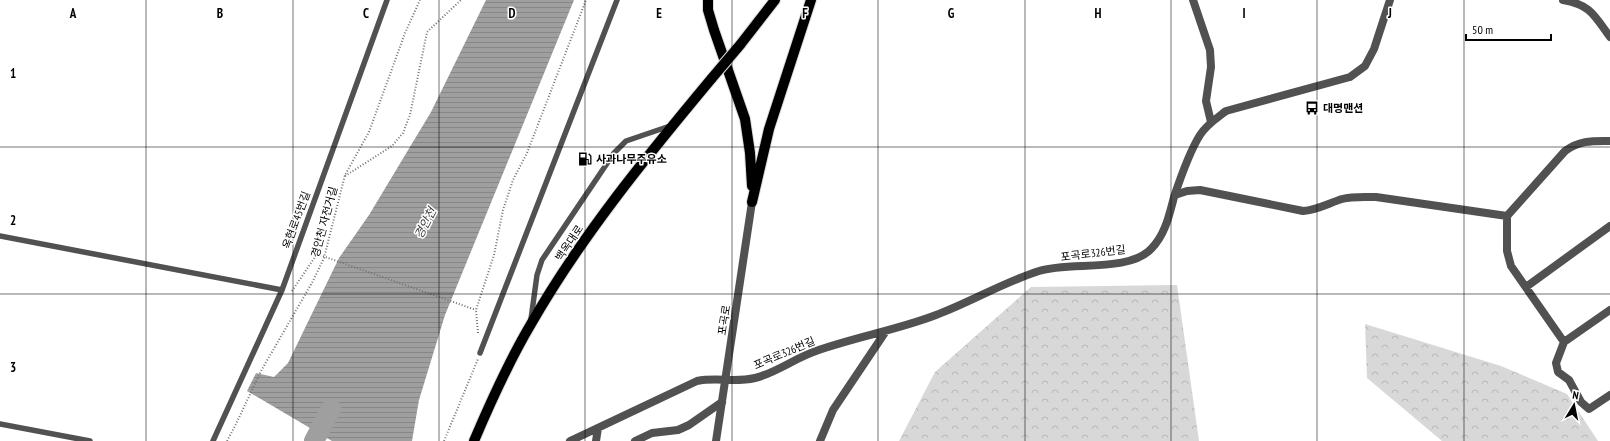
<svg xmlns="http://www.w3.org/2000/svg" width="1610" height="441" font-family="'PT Sans Narrow','Noto Sans KR',sans-serif">
  <style>
    .forest { fill: url(#forest-crowns) }
    .water { fill: url(#water-rules) }
    .lines { fill: none; stroke-linecap: round; stroke-linejoin: round }
    .river { stroke: #9f9f9f; stroke-width: 20 }
    .primary-casing { stroke: #dbdbdb; stroke-width: 12 }
    .path { stroke: #737373; stroke-width: 2; stroke-dasharray: 1 2; stroke-linecap: butt }
    .service { stroke: #515151; stroke-width: 5.5 }
    .minor { stroke: #515151; stroke-width: 8 }
    .tertiary { stroke: #515151; stroke-width: 8 }
    .primary { stroke: #000; stroke-width: 10 }
    .primary-bridge-casing { stroke: #dbdbdb; stroke-width: 12; stroke-linecap: butt }
    .primary-bridge { stroke: #000; stroke-width: 10 }
    .grid { fill: none; stroke: #000; stroke-width: 1; stroke-opacity: 0.55 }
    .labels { text-anchor: middle; dominant-baseline: central; stroke-width: 3; stroke-linejoin: round; paint-order: stroke }
    .poi-label { font-size: 11px; font-weight: bold; fill: #000; stroke: #fff; text-anchor: start }
    .street-label { font-size: 11px; fill: #000; stroke: #fff }
    .water-label { font-size: 12px; font-style: italic; fill: #404040; stroke: #fff }
    .grid-label { font-size: 13px; text-anchor: middle; font-weight: bold; fill: #000; stroke: #fff; stroke-width: 3; stroke-linejoin: round; paint-order: stroke }
  </style>
  <defs>
    <pattern id="forest-crowns" width="20" height="18" patternUnits="userSpaceOnUse"><rect width="20" height="18" fill="#d8d8d8"/><path d="M2 6a3 3 0 1 1 6 0M12 15a3 3 0 1 1 6 0" fill="none" stroke="#b8b8b8"/></pattern>
    <pattern id="water-rules" width="6" height="5" patternUnits="userSpaceOnUse"><rect width="6" height="5" fill="#9f9f9f"/><path d="M0 2.5h6" fill="none" stroke="#878787"/></pattern>
  </defs>
  <rect width="100%" height="100%" fill="#fff"/>
  <path class="forest" d="M1177,285l22,156h-300l36,-69 96,-85z
    M1365,324l136,42 66,28 31,47h-156l-75,-63z"/>
  <path class="water" d="M486,0h88l-129,315 -26,85 -7,41h-80l-85,-50 9,-18 18,4 14,-14 51,-105 30,-43 62,-103z"/>
  <g class="lines">
    <path class="river" d="M314,441l17,-32"/>
    <g class="primary-casing">
      <path id="primary" d="M708,0v10l6,20 31,89 5,34 2,33
        M740,45l35,-45
        M752,202l17,-73 42,-129
        M474,441c17,-40 35,-80 57,-117 51,-89 116,-168 181,-246"/>
    </g>
    <path class="path" d="M345,176l47,-30 11,-13 7,-18 17,-83 34,-32
      M292,291l25,-37 159,56
      M478,333l-2,-23 18,-55 9,-45 10,-30 14,-27 59,-153
      M227,441l9,-17 25,-53 52,-90 11,-23 21,-83 24,-43 36,-99 15,-33
      M444,441l34,-82"/>
    <path class="service" d="M0,236l282,54
      M531,319l6,-44 5,-15 72,-107 12,-12 44,-15
      M480,353l137,-353
      M0,424l90,17
      M213,441l69,-151 105,-290"/>
    <path class="minor" d="M1193,0l17,50 1,17 -5,34 5,21
      M1563,0c28,5 31,15 47,37
      M1175,195l12,-4 13,-1 103,21c14,-1 26,-8 39,-12 11,-3 23,-2 34,-2l131,19 58,-65c15,-11 28,-10 45,-10
      M1507,216v35l4,15 53,76
      M1526,287l84,-61
      M1610,310l-46,32 -8,21 2,9 11,8 12,22 8,7 21,-14
      M570,441l127,-60c21,-4 37,2 58,-3 21,-5 40,-20 61,-27 39,-14 81,-21 120,-36 35,-13 68,-33 103,-44 30,-10 89,2 112,-22 14,-14 18,-33 23,-52 6,-18 16,-46 26,-62 6,-10 17,-17 26,-24l124,-34 15,-11 9,-17 16,-49
      M596,441l2,-13
      M635,441l17,-8 26,-3 11,-5 33,-23
      M820,441l13,-31 53,-79"/>
    <path class="tertiary" d="M716,441l36,-239"/>
    <use href="#primary" class="primary"/>
    <g class="primary-bridge-casing">
      <path id="primary-bridge" d="M712,78l28,-33"/>
    </g>
    <use href="#primary-bridge" class="primary-bridge"/>
  </g>
  <path class="grid" d="M146,0v441M293,0v441M439,0v441M585,0v441M732,0v441M878,0v441M1025,0v441M1171,0v441M1317,0v441M1464,0v441M0,147h1610M0,294h1610"/>
  <defs>
    <g id="bus-bare" transform="scale(1.08)"><path d="M-5-6H5V4H4V6H2V4H-2V6H-4V4H-5ZM-3.5-4V0h7V-4ZM-3.5 1.2v1.5H-2V1.2ZM2 1.2v1.5H3.5V1.2Z" fill="#000" stroke="#fff" stroke-width="2.5" paint-order="stroke"/></g>
    <g id="fuel-bare" transform="scale(1.08)"><path d="M-5.5-6h7V0h2V4h1.3V-2.5L3-4.5l.8-.8L6-3V5H2.5V1h-1V6h-7ZM-4.2-4.7v3.2H.2V-4.7Z" fill="#000" stroke="#fff" stroke-width="2.5" paint-order="stroke"/></g>
  </defs>
  <g fill-rule="evenodd">
    <use href="#bus-bare" x="1312" y="108"/>
    <use href="#fuel-bare" x="585" y="159"/>
  </g>
  <g class="labels">
    <g class="poi-label">
      <text x="1323" y="108">대명맨션</text>
      <text x="596" y="159">사과나무주유소</text>
    </g>
    <g class="street-label">
      <text transform="translate(296 220) rotate(-70)">옥현로45번길</text>
      <text transform="translate(324 222) rotate(-75)">경안천 자전거길</text>
      <text transform="translate(569 243) rotate(-56)">백옥대로</text>
      <text transform="translate(1093 253) rotate(-7)">포곡로326번길</text>
      <text transform="translate(724 320) rotate(-81)">포곡로</text>
      <text transform="translate(784 353) rotate(-23)">포곡로326번길</text>
    </g>
    <g class="water-label">
      <text transform="translate(425 223) rotate(-63)">경안천</text>
    </g>
  </g>
  <g class="grid-label">
    <text x="73" y="18">A</text>
    <text x="220" y="18">B</text>
    <text x="366" y="18">C</text>
    <text x="512" y="18">D</text>
    <text x="659" y="18">E</text>
    <text x="805" y="18">F</text>
    <text x="951" y="18">G</text>
    <text x="1098" y="18">H</text>
    <text x="1244" y="18">I</text>
    <text x="1390" y="18">J</text>
    <text x="13" y="78">1</text>
    <text x="13" y="225">2</text>
    <text x="13" y="372">3</text>
  </g>
  <g transform="translate(1574 405) rotate(10)" stroke="#ffffff" stroke-width="3" paint-order="stroke">
  <path d="M0-3L7 15L0 10L-7 15Z" fill="#000000"/>
  <text y="-6" font-size="11" font-weight="bold" text-anchor="middle" fill="#000000">N</text>
  </g>
  <path d="M1466 34v6h85v-6" fill="none" stroke="#000000" stroke-width="2"/>
  <text x="1472" y="34" font-size="12" fill="#000000" stroke="#ffffff" stroke-width="3" paint-order="stroke">50 m</text>
</svg>
